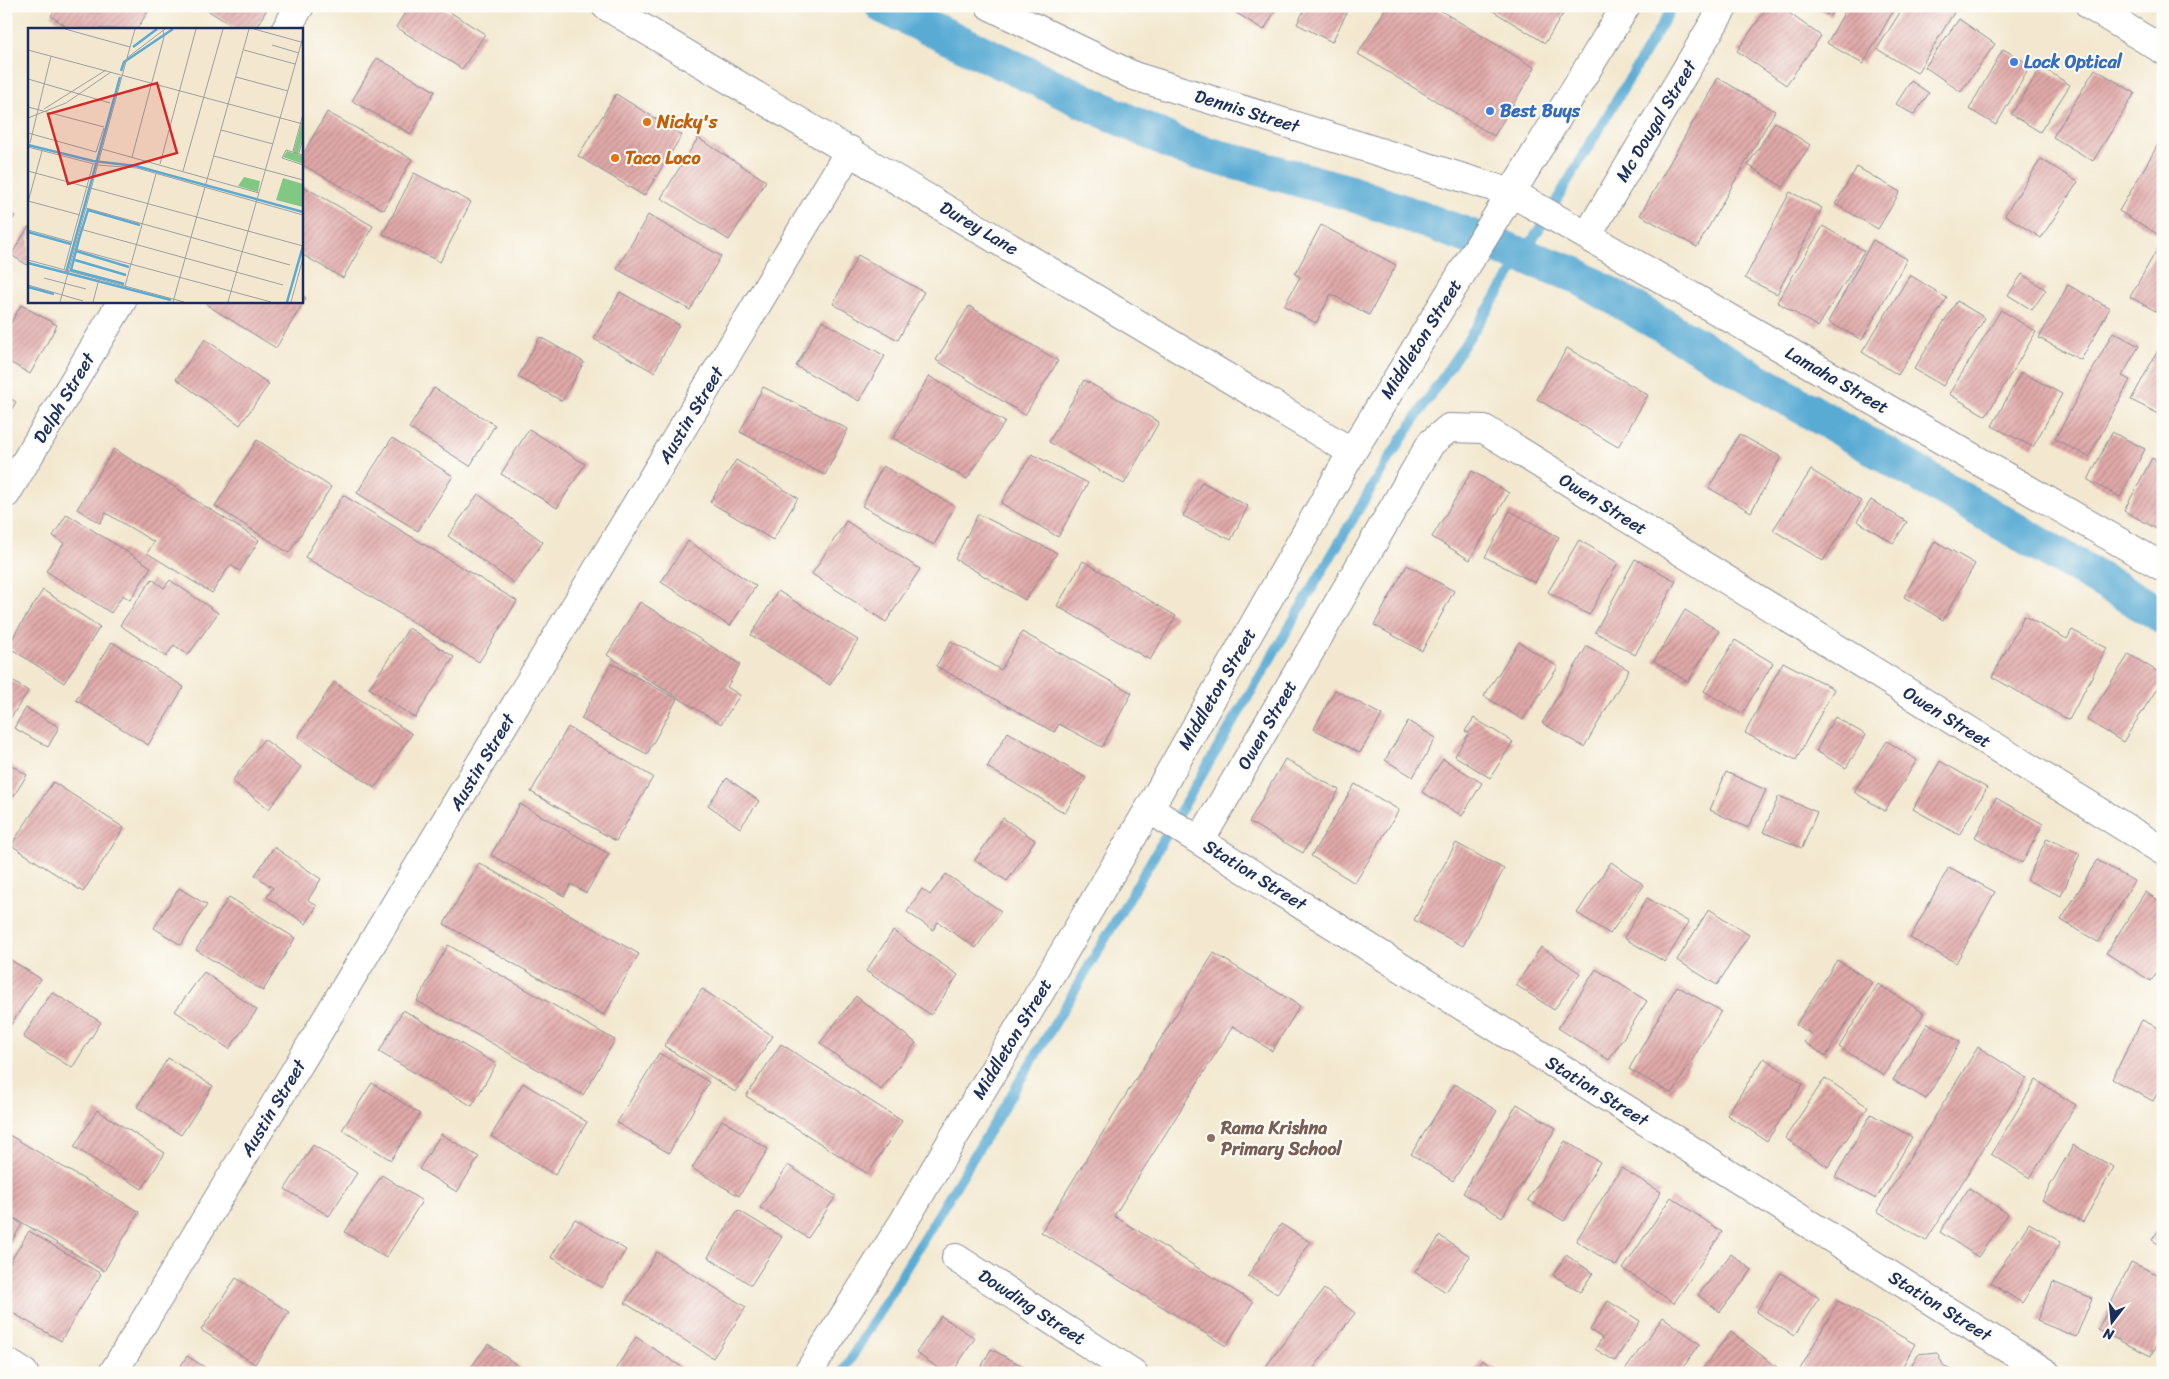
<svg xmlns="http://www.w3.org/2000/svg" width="2169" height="1379" font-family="Sriracha,sans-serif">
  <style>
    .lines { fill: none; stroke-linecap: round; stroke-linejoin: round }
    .stream { stroke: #5aabd4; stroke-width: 10 }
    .canal { stroke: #5aabd4; stroke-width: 36 }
    .building { fill: url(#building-hatch) }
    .minor-casing { stroke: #878c96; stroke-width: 30 }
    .minor { stroke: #fff; stroke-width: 28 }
    .shop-dot { fill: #3f7fe0; stroke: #fdfcf7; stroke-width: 2 }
    .food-dot { fill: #e8710a; stroke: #fdfcf7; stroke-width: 2 }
    .education-dot { fill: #8d6e63; stroke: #fdfcf7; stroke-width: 2 }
    .labels { text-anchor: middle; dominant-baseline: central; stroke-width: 4; stroke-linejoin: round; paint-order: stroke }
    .shop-label { font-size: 18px; font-weight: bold; fill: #366cbe; stroke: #fdfcf7; text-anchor: start }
    .street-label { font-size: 18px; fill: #1b2f5e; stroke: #fdfcf7 }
    .food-label { font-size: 18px; font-weight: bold; fill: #c56008; stroke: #fdfcf7; text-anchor: start }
    .education-label { font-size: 18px; font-weight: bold; fill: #785e54; stroke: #fdfcf7; text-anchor: start }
    .inset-river { fill: none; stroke: #5aabd4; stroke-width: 2.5 }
    .inset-road { fill: none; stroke: #9d9ea2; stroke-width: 1 }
    .view { fill: #d62828; fill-opacity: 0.15; stroke: #d62828; stroke-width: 2.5 }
    .inset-edge { fill: none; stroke: #1b2f5e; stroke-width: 2.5 }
  </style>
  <defs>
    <pattern id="building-hatch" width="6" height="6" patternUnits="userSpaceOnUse" patternTransform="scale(1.25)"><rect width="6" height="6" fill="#e1a9a8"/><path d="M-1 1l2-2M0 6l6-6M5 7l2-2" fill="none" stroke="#b68a8c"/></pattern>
  </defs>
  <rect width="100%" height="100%" fill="#fdfcf7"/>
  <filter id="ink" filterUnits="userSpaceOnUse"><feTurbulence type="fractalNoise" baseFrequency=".02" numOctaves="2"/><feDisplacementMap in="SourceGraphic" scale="10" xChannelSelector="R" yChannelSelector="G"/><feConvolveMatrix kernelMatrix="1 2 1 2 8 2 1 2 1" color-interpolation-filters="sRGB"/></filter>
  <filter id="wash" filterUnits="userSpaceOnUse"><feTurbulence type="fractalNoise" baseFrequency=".0096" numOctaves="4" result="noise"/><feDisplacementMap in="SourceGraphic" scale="20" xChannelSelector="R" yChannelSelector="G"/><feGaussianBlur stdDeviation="1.12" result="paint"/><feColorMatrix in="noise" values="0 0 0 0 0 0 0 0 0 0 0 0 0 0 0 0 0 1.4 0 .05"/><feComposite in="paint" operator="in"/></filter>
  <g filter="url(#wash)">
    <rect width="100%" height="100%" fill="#f3e8cf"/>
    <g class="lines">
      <path class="stream" d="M842,1373l224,-368 320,-542 137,-207 150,-250"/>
      <path class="canal" d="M883,6l301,142 163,44 229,83 587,341"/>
    </g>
    <g id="blocks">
      <path class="building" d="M57,6h87l5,4 -12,19h-67l-19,-13z
        M201,6h68l-14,23h-18z
        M409,6h31l45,28 -23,35 -66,-42z
        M1225,6h53l-14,24z
        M1306,6h44l-18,36 -35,-18z
        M1387,6h46l102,62 -41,68 -136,-82z
        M1485,6h83l-23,37z
        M1768,6h11l42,30 -35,49 -49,-34z
        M1814,6h22l-6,10z
        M1848,6h48l-33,58 -36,-21z
        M1904,6h54l-41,67 -40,-24z
        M1959,19l36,25 -34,48 -36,-25z
        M2003,49l28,16 -35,60 -27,-16z
        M377,58l58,33 -24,43 -59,-33z
        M2042,67l28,18 -30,47 -29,-18z
        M2095,69l40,24 -42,68 -40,-24z
        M1718,78l57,33 -78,136 -57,-32z
        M1911,81l18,12 -15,22 -18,-11z
        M616,94l66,41 -38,61 -66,-40z
        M327,112l85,47 -28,51 -83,-46v-6z
        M1775,122l35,23 -27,42 -35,-22z
        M2163,136v94l-4,5 -40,-24z
        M698,138l68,43 -37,59 -68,-42z
        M2041,159l37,23 -37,56 -36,-23z
        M1857,167l43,25 -22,37 -43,-25z
        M414,173l57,29 -31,60 -57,-28z
        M301,185l72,41 -30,52 -42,-24z
        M1790,192l32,16 -45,86 -32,-16z
        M6,211l9,5 -9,14z
        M648,215l73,41 -31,54 -73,-41z
        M1321,225l75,40 -27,50 -38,-21 -15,29 -32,-17 16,-29 -5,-3z
        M29,226v40l-18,-11z
        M1823,226l41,25 -46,76 -41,-25z
        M2163,239v76l-33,-18z
        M1873,240l34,19 -45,81 -34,-18z
        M858,255l66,37 -26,48 -65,-36z
        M2022,274l24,16 -14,20 -24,-15z
        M1910,275l37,23 -49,77 -36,-23z
        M2068,285l42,23 -29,52 -42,-22z
        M620,292l59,33 -25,47 -60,-33z
        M301,295l5,3 -30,50 -69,-43 2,-4h92z
        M1957,301l28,17 -42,68 -29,-17z
        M21,305l36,20 -27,49 -24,-14v-29z
        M969,306l89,55 -33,54 -89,-55z
        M2001,310l35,22 -50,84 -37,-22z
        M822,321l63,35 -26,45 -63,-35z
        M2113,332l26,14 -17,30 8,4 -41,77 -34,-18z
        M540,337l44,25 -22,39 -44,-24z
        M205,339l64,45 -29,41 -64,-46z
        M2163,341v75l-32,-16z
        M1567,348l81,47 -30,52 -81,-48z
        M2021,372l41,22 -29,53 -41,-21z
        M929,376l76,46 -38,57 -74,-41z
        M1084,380l75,42 -35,62 -75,-42z
        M763,387l85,42 -23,46 -85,-43z
        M434,388l61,37 -25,41 -61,-38z
        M6,395l10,7 -10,16z
        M529,429l56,35 -28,44 -56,-34z
        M2112,432l33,17 -25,48 -32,-17z
        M1739,434l42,23 -30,55 -42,-24z
        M392,438l61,38 -35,55 -61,-38z
        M257,440l74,47 -42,66 -74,-47z
        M114,449l145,91 -19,31 -10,-6 -18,28 -65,-40 7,-11 -48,-29 -6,10 -23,-14z
        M1032,454l56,29 -30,54 -57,-34z
        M2152,458l11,6v64l-2,3 -37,-20z
        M736,460l62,38 -25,42 -63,-38z
        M883,466l72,40 -21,39 -72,-39z
        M1811,470l50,31 -38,60 -50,-31z
        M1472,471l37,22 -39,67 -38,-23z
        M1202,482l46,24 -17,34 -48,-24z
        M478,494l65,48 -29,41 -66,-47z
        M343,495l174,106 -38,61 -174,-105z
        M1871,500l36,22 -14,21 -36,-22z
        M1510,511l49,26 -24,46 -50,-26z
        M67,514l84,53 -21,33 -7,-5 -12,18 -65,-42 18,-28 -11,-7z
        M978,514l79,39 -32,47 -70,-41z
        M846,521l74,48 -34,53 -74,-48z
        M1579,540l39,23 -29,52 -41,-23z
        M688,541l68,45 -26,40 -69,-44z
        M1935,541l40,23 -32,56 -39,-23z
        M1635,559l41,22 -41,74 -40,-23z
        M1083,561l93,55 -26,44 -93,-54z
        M1407,565l47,26 -32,60 -48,-26z
        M152,579l12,9 6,-8 48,33 -30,42 -14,-10 -8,12 -46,-32z
        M43,590l57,37 -36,56 -57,-37z
        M778,591l80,49 -28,45 -79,-50z
        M640,602l100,62 -13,23 13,8 -19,29 -114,-69z
        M1685,610l34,21 -31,51 -34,-21z
        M2024,616l43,23 5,-9 35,18 -38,72 -77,-43z
        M409,628l45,29 -39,61 -46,-30z
        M1022,632l110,61 -30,54 -43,-23 -5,8 -118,-66 15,-25 50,29z
        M1735,640l38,23 -31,51 -38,-23z
        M112,642l72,45 -36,58 -72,-45z
        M1519,642l39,25 -35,53 -39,-24z
        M1587,646l42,24 -45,77 -42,-24z
        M2129,654l34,21v4l-40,63 -36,-22z
        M1783,662l51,27 -38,71 -51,-27z
        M611,663l66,36 -30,55 -66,-35z
        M6,677l22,14 -18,28 -4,-3z
        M334,682l78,52 -37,54 -77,-51z
        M1335,690l47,25 -22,38 -46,-24z
        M26,708l33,19 -11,20 -34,-19z
        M1835,717l31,18 -20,33 -30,-17z
        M1474,718l39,24 -23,36 -35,-22 14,-23 -4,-2z
        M1408,721l28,17 -23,39 -28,-17z
        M568,727l85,50 -37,64 -85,-49z
        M1008,732l78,46 -21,35 -78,-46z
        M264,739l37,28 -32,42 -37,-28z
        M1887,741l30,19 -32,51 -31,-19z
        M1285,759l54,31 -36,63 -54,-31z
        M1443,759l39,24 -20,33 -40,-24z
        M1940,761l47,27 -28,47 -46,-26z
        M6,762l21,13 -21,33z
        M1726,772l40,18 -18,38 -38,-18z
        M727,778l32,23 -19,27 -32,-23z
        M53,782l71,46 -41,64 -72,-47z
        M1355,784l44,26 -44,73 -44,-27z
        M1779,796l38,16 -15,36 -39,-16z
        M1996,798l47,26 -21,39 -47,-26z
        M520,804l89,50 -23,39 -15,-9 -7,12 -73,-41z
        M1003,818l32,22 -28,41 -32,-21z
        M2047,838l33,16 -19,42 -34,-16z
        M1456,843l48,26 -41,77 -49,-26z
        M274,847l47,32 -13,21 9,6 -11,18 -39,-27 6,-9 -18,-13z
        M2097,860l37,21 -36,61 -37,-22z
        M1611,862l33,23 -34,49 -33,-21z
        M479,863l160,91 -35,61 -160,-91z
        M1949,867l46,25 -39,71 -46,-25z
        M946,874l55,37 -25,37 -38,-26 -5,8 -26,-18 15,-23 8,6z
        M179,888l28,17 -26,40 -27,-17z
        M2145,892l18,11v59l-12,19 -45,-28z
        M229,897l66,41 -32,53 -67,-41z
        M1647,898l42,24 -24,40 -41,-24z
        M1709,909l40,26 -32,50 -40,-25z
        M893,931l65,44 -27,40 -65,-44z
        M448,945l167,95 -32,55 -166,-94z
        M1541,947l39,26 -26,37 -38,-25z
        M1214,953l86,53 -28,45 -39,-25 -119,190 139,86 -27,44 -185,-114z
        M6,957l35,22 -33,50 -2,-1z
        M1837,960l35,22 -46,74 -22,-14 6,-9 -14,-8z
        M1596,969l51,32 -38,59 -51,-32z
        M204,972l53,38 -28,39 -54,-38z
        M1878,984l46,29 -40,62 -45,-28z
        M1677,986l44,25 -49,83 -43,-25z
        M702,989l71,47 -38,56 -71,-46z
        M52,992l49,30 -29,46 -49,-31z
        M856,996l60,47 -35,47 -61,-47z
        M403,1010l93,54 -24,42 -93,-54z
        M2142,1020l21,10v52l-10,19 -41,-22z
        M1928,1023l32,19 -34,57 -33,-19z
        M781,1044l121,77 -34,53 -122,-78z
        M1978,1047l49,31 -101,163 -49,-30z
        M659,1053l50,29 -40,71 -52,-30z
        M168,1058l45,28 -32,49 -44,-28z
        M1764,1058l39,26 -36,57 -40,-26z
        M1825,1078l43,29 -40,60 -43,-29z
        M2036,1080l40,25 -46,73 -39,-24z
        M372,1083l48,31 -29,46 -49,-30z
        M523,1083l64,39 -32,53 -64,-39z
        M1455,1084l42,27 -44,70 -42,-27z
        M1517,1104l39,24 -54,89 -39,-24z
        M97,1110l68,43 -23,36 -68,-42z
        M1871,1114l41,23 -36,62 -41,-22z
        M722,1120l46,29 -29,47 -47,-28z
        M6,1133l133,79 -35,59 -98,-58z
        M441,1134l38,23 -22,35 -38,-23z
        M1565,1141l35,21 -36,59 -36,-21z
        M313,1145l44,28 -28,43 -44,-27z
        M2073,1145l41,22 -31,55 -41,-22z
        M788,1165l48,31 -28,42 -48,-30z
        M1621,1168l40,24 -45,74 -40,-25z
        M382,1175l40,26 -36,57 -41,-26z
        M1969,1188l39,26 -30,43 -38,-25z
        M1671,1197l51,35 -48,71 -51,-34z
        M738,1210l44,27 -31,48 -43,-28z
        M6,1214l16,10 -16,27z
        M575,1219l51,31 -24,38 -51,-31z
        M2029,1223l32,19 -39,61 -31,-20z
        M2163,1223v24l-11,-7z
        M1281,1224l29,18 -33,52 -29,-18z
        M29,1231l72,43 -40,67 -55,-32v-40z
        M1440,1236l30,20 -24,36 -31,-20z
        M657,1252l89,55 -33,51 -88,-55z
        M1731,1254l21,16 -32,42 -22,-17z
        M1566,1255l27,18 -13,19 -27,-17z
        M2131,1262l32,15v54l-12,25 -53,-26z
        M1781,1273l38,25 -25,38 -38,-24z
        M236,1278l53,34 -34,52 -54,-34z
        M2053,1282l39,16 -16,39 -39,-16z
        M1324,1289l31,24 -45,60h-49z
        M1608,1301l32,20 -25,40 -20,-12 7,-11 -12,-8z
        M1838,1301l77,43 -16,29h-101z
        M941,1316l34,22 -23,35h-6l-30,-20z
        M1663,1317l37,27 -21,29h-56z
        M1731,1332l46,35 -4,6h-74z
        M636,1337l55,36h-78z
        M488,1344l40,29h-61z
        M991,1349l39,21 -1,3h-51z
        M1937,1352l7,15 16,6h-53l11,-19z
        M187,1356l27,17h-38z
        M1482,1360l20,13h-29z"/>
    </g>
  </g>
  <g filter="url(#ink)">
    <use href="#blocks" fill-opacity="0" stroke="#878c96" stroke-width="1"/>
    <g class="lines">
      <g class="minor-casing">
        <path id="minor" d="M606,6l746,446
          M990,6l144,70 378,117 651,374
          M2090,6l73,44
          M286,29l14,-23
          M1587,236l137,-230
          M6,494l116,-193
          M1149,809l897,564
          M1200,841l231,-398 18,-15 35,1 679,422
          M956,1258l177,115
          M6,1362l18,11
          M113,1373l737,-1223
          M808,1373l96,-152 245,-412 203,-357 274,-446"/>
      </g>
      <use href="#minor" class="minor"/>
    </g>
  </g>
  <g class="shop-dot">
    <circle cx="2014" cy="62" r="5"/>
    <circle cx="1490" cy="111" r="5"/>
  </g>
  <g class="food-dot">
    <circle cx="647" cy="122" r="5"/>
    <circle cx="615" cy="158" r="5"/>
  </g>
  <circle class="education-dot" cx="1211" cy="1138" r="5"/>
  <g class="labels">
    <g class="shop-label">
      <text x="2024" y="62">Lock Optical</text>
      <text x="1500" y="111">Best Buys</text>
    </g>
    <g class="street-label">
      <text transform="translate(1247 111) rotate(17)">Dennis Street</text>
      <text transform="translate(1656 121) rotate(-59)">Mc Dougal Street</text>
      <text transform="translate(979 228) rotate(31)">Durey Lane</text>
      <text transform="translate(1421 339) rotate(-58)">Middleton Street</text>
      <text transform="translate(1837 380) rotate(30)">Lamaha Street</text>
      <text transform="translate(64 398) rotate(-59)">Delph Street</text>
      <text transform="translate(691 415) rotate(-59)">Austin Street</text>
      <text transform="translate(1603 504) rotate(32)">Owen Street</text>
      <text transform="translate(1217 689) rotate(-60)">Middleton Street</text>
      <text transform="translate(1947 717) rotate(32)">Owen Street</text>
      <text transform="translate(1267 725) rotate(-60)">Owen Street</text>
      <text transform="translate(482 762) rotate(-59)">Austin Street</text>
      <text transform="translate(1255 875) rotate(32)">Station Street</text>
      <text transform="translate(1012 1039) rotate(-59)">Middleton Street</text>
      <text transform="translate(1597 1091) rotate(32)">Station Street</text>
      <text transform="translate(273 1108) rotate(-59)">Austin Street</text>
      <text transform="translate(1940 1306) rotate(32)">Station Street</text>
      <text transform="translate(1032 1307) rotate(33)">Dowding Street</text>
    </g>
    <g class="food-label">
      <text x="657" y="122">Nicky's</text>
      <text x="625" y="158">Taco Loco</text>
    </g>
    <g class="education-label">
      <text x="1221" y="1128">Rama Krishna<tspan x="1221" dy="21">Primary School</tspan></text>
    </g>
  </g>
  <g transform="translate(28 28)">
    <rect width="275" height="275" fill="#f3e8cf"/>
    <path d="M275,89v18l-5,19 5,2v8l-20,-7 4,-6 6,2z" fill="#80c884"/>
    <path d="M216,149l16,4 -2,11 -20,-6zM255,150l20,6v23l-27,-7z" fill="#80c884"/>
    <path class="inset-river" d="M105,19l24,-18M93,43l3,-9 49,-33M0,117l65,16 43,5 167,46M0,204l43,12M48,223l53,16M47,232l51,15M0,235l143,37M38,245l54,-196M96,256l-53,-14 8,-31 9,-29 52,15M0,259l26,7M259,274l16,-56"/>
    <path class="inset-road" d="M37,1l65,18M226,1l47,13M244,17l27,8M0,22l275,74M216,22l51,14M99,30l38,-29M208,49l52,14M0,51l82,24M0,79l76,20M16,81l62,-39M0,90l38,-15 45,-31M193,102l52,14M0,105l68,19 8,-24M2,115l21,-87M0,119l70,18 39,3 166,47M74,121l157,44M265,123l10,-37M271,125l4,-15M275,127l-17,-5 -4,8 21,7M186,128l89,24M104,129l32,-120 -1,-7M132,136l36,-135M0,143l275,75M155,143l40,-142M0,173l52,14M0,174l14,-51M58,180l204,57M52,201l203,56M0,202l44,12M47,221l196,53M0,232l156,42M36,242l29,-106M16,250l42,11M0,257l55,16M97,258l31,-112M32,274l75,-273M65,274l6,-23M145,274l76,-273M200,274l75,-265M263,274l12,-44"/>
    <path class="view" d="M129,55l20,70 -109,31 -20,-70z"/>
    <rect width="275" height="275" class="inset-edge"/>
  </g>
  <rect width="2169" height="1379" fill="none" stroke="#fdfcf7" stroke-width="25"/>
  <g transform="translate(2112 1322) rotate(196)" stroke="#fdfcf7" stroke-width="4" paint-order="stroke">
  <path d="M0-4L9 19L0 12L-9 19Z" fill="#1b2f5e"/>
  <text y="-8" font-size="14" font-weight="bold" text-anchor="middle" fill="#1b2f5e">N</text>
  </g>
</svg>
